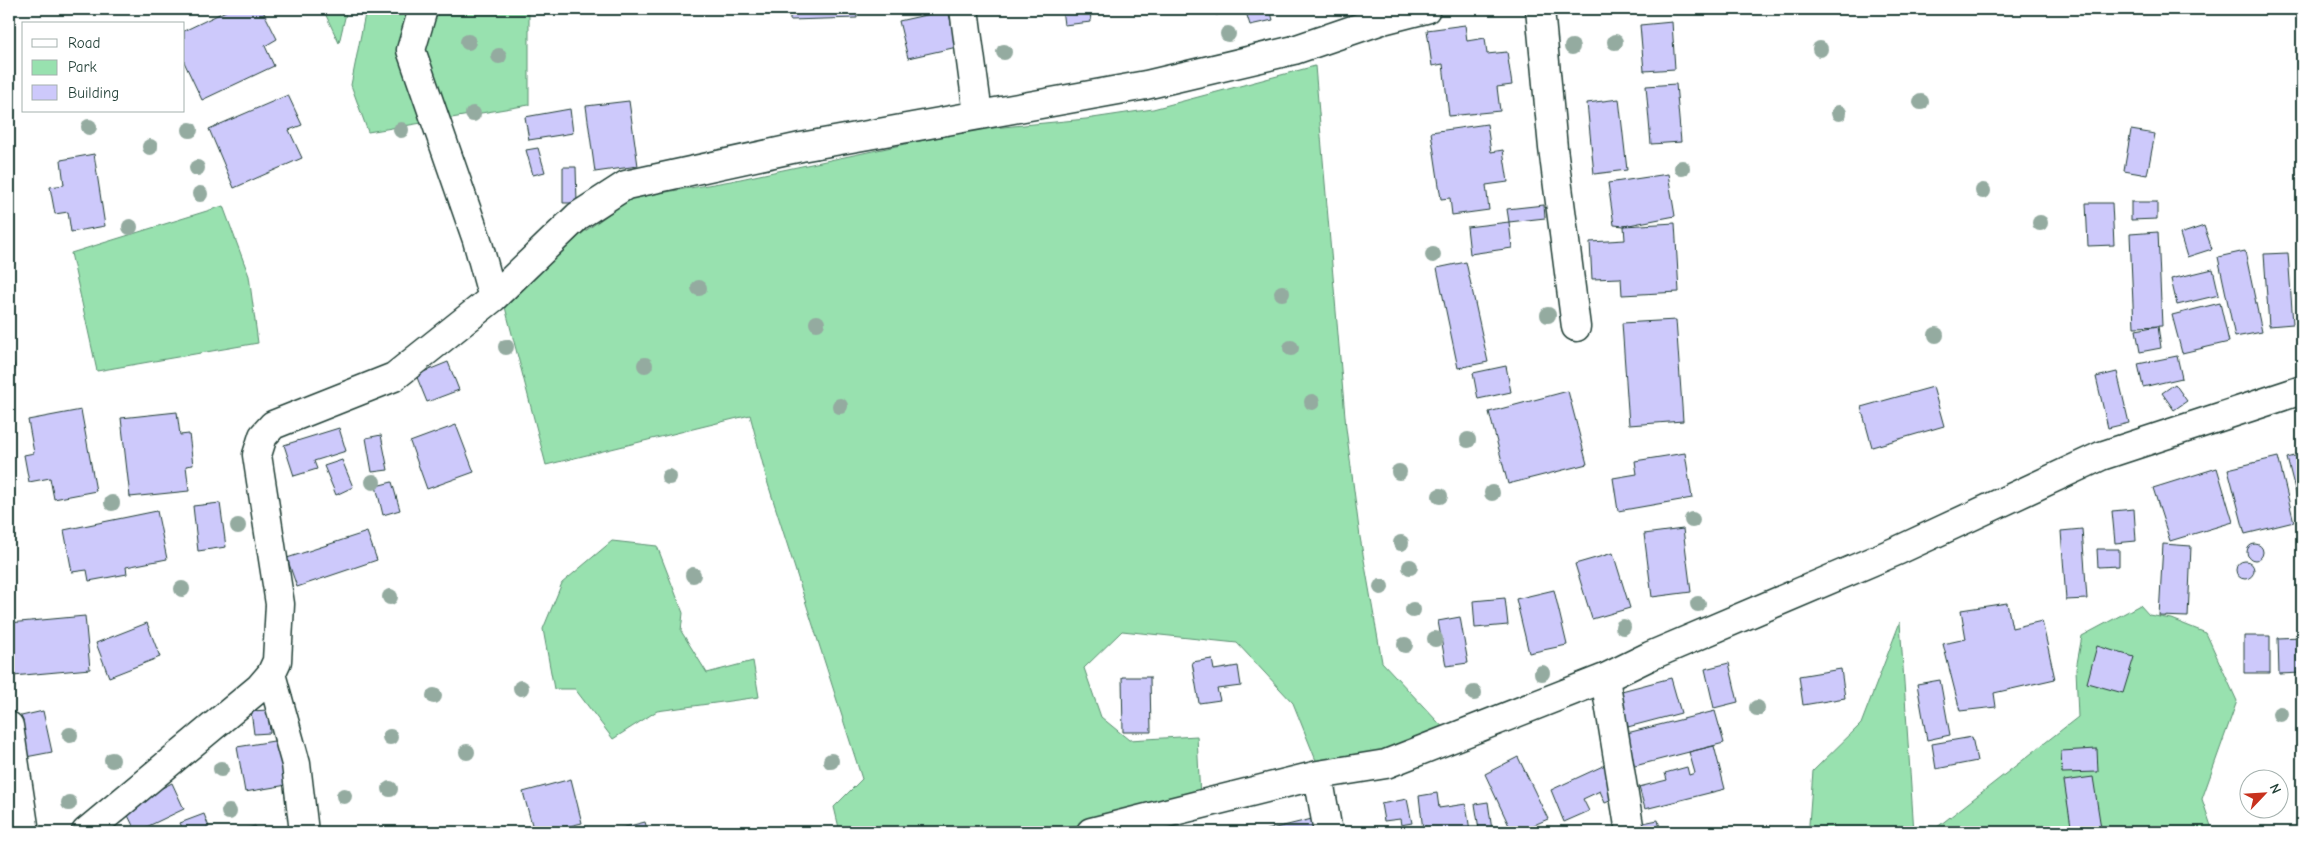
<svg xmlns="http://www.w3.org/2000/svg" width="2311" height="841" font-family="'Comic Neue',sans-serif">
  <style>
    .green { fill: #98e1af; stroke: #5c8f72 }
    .building { fill: #cdc9fb; stroke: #1f3d34 }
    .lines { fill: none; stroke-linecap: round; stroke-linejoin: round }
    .minor-casing { stroke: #1f3d34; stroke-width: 31 }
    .minor { stroke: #fff; stroke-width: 28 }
    .tree { fill: #94aba0 }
  </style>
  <rect width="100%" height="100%" fill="#fff"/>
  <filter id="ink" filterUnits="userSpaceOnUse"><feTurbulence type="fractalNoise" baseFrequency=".02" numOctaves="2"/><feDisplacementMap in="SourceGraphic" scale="10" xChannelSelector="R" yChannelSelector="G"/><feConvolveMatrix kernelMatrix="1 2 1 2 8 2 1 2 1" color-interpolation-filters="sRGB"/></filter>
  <g filter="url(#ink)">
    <path class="green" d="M323,9h24l-8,34z
      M366,9h163v96l-161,27 -17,-47z
      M1315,66l31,362 14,109 22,125 68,73 -131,33 -26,-65 -56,-60 -115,-12 -38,37 17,49 28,23 68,-4 3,62 -109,26 -80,8h-171l-6,-25 28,-28 -94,-295 -18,-69 -204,50 -41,-158 72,-70 54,-39 100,-17 241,-51 114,-11 67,-10z
      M223,206l26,70 9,67 -161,28 -26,-118z
      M612,541l45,5 26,67 -2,18 26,42 46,-12 6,36 -102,14 -44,28 -38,-50h-21l-11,-60 19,-46z
      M2140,605l9,10 22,4 35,14 31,68 -35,98 11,33h-282l147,-115 -2,-48 6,-33z
      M1900,622l14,210h-104l-1,-8 4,-53 48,-47z"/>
    <path class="building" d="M230,9h32l15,30 -12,7 9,20 -72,34 -18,-38v-31z
      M632,9h41v1l-40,4z
      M790,9h67v9l-67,2z
      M1062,9h28l1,13 -27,3z
      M1214,9h31l-29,6z
      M1245,9h25l3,11 -23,5z
      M948,10l9,37 -49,11 -9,-37z
      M1672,22l3,47 -31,2 -4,-46z
      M1465,25l2,16 18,-3 2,16 20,-2 5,33 -15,2 3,24 -51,5 -6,-52 -11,2 -5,-36z
      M1676,84l5,58 -30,2 -5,-58z
      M9,92l6,21 -6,2z
      M288,95l14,30 -13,5 13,28 -68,30 -25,-59z
      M1619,99l8,71 -33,4 -7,-71z
      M629,101l9,65 -43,6 -9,-66z
      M570,109l3,24 -44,7 -4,-23z
      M1487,124l4,28 12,-2 5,32 -22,3 3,25 -37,5 -2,-17 -9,1 -10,-67z
      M2131,130l24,4 -8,41 -23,-4z
      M538,148l7,24 -12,3 -7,-25z
      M94,154l11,72 -34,6 -3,-20 -13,2 -5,-27 14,-2 -3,-25z
      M563,167h13l1,36h-14z
      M1668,174l7,42 -51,10 -10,-1 -6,-42z
      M2131,202h26v17l-26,1z
      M2086,203h26l2,42 -26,1z
      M1544,205l1,13 -36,4 -2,-13z
      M1509,222l3,26 -42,6 -3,-27z
      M1675,223l4,69 -57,3 -1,-17 -29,1 -2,-37 35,-2 -1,-14z
      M2204,226l8,23 -25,8 -7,-23z
      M2158,232l4,94 -28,1 -4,-93z
      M2245,251l17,81 -27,5 -17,-80z
      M2288,253l5,71 -24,2 -5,-72z
      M1466,262l22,100 -30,6 -21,-100z
      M2213,269l6,26 -42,10 -6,-26z
      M2220,303l9,39 -47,11 -10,-38z
      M1676,320l7,101 -54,4 -7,-102z
      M2158,326l3,22 -21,4 -4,-22z
      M9,338l6,32 -6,2z
      M2177,356l5,22 -39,9 -5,-23z
      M448,362l11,28 -32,12 -11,-27z
      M1506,366l5,26 -33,7 -5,-26z
      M2117,372l12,51 -21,5 -12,-51z
      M2175,384l12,17 -13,9 -12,-17z
      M1933,387l11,39 -72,21 -11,-40z
      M1568,391l19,73 -79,20 -19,-72z
      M81,410l15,81 -42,8 -4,-21 -21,4 -5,-27 10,-2 -6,-33z
      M177,412l3,23 9,-1 4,31 -7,1 3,25 -59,6 -9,-79z
      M456,425l18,47 -47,17 -17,-47z
      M339,428l7,23 -32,10 3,8 -23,7 -10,-31z
      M381,435l7,35 -16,2 -6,-34z
      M1685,453l7,45 -74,13 -5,-33 24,-4 -2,-13z
      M2302,454v63l-15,-59z
      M2278,457l16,65 -49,12 -17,-65z
      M342,460l11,27 -17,8 -12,-29z
      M2217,468l16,54 -63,19 -17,-53z
      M392,482l8,28 -17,5 -7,-29z
      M220,503l6,44 -28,4 -5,-45z
      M2134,509l2,32 -21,2 -3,-32z
      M157,511l10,48 -41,8 1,7 -38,7 -2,-11 -15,2 -8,-42z
      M1683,529l8,63 -39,5 -8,-63z
      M2082,529l5,70 -21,1 -5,-69z
      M367,532l10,28 -80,27 -10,-29z
      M2247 552a8 8 0 1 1 16 0a8 8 0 1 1-16 0Z
      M2163,544l28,2 -3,71 -29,-1z
      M2097,549h22v17l-21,1z
      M1613,553l17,55 -38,11 -17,-55z
      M2236 570a9 9 0 1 1 18 0a9 9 0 1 1-18 0Z
      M1554,590l13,55 -38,8 -13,-54z
      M1505,598l3,27 -33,3 -2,-27z
      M2007,603l5,25 30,-7 13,58 -61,14 2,14 -36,4 -17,-67 23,-5 -5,-29z
      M85,616l5,53 -77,7 -4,-53z
      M1460,617l8,46 -22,3 -8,-45z
      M147,623l13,34 -51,20 -13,-34z
      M2244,636h26v37h-26z
      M2302,637v36l-23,1 -1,-36z
      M2097,646l37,11 -11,36 -36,-10z
      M1212,659l2,11 24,-4 3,20 -24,3 3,11 -21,3 -7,-41z
      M1729,663l9,39 -24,6 -9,-39z
      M1841,669l4,29 -42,7 -4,-29z
      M1122,677h28l1,55h-28z
      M1671,678l10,35 -57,15 -10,-35z
      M1940,680l10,55 -23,5 -10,-56z
      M268,710l2,23 -16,1 -3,-23z
      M43,711l9,41 -26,5 -9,-40z
      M1715,711l9,32 -97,25 -8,-33z
      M1972,737l5,24 -41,8 -4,-25z
      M280,740l7,45 -42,7 -8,-45z
      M1714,746l11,43 -80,20 -6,-22 28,-7 -2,-7 22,-6 2,8 6,-2 -6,-21z
      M2097,749l1,23 -36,1 -1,-22z
      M1518,757l30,62 -30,13h-6l-27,-58z
      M1605,765l14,32 -14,6 -5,-12 -17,8 6,12 -25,11 -13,-32z
      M2093,777l8,51 -29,4 -8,-51z
      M571,779l11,44 -37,9h-11l-11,-40z
      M172,783l12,26 -48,23 -12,-25z
      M1437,793l2,15 27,-4 4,27 9,-2 -4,-25 13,-2 4,28 10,-2 1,4h-65v-4l-15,2 -4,-34z
      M1407,799l5,24 -11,2 -1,-6 -16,2 -3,-17z
      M204,814l5,13 -13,5h-12l-4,-9z
      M1316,818l4,14h-57v-1z
      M1658,820l3,12h-15l-3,-9z
      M645,822l3,10h-42z
      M255,826l2,6h-16v-2z"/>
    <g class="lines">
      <g class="minor-casing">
        <path id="minor" d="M423,9l-12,41 66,190 16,58
          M964,9l14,105
          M1540,9l13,139 23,179
          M271,674l25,90 8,68
          M1605,678l25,154
          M9,726l16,106
          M1318,775l10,57
          M86,832l173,-144 12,-14 6,-13 3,-57 -23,-149 6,-19 10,-11 121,-48 99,-79 85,-82 48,-31 175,-38 345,-62 148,-35 85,-29 47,-12
          M1091,832l227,-57 68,-11 219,-86 45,-22 249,-106 202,-94 201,-66"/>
      </g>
      <use href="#minor" class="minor"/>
    </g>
    <g class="tree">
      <circle cx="1228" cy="34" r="8"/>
      <circle cx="468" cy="42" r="8"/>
      <circle cx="1615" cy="42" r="8"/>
      <circle cx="1572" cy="47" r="8"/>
      <circle cx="1820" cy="49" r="8"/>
      <circle cx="1004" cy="52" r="8"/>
      <circle cx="499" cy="56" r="8"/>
      <circle cx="1921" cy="102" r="8"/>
      <circle cx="1839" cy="113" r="8"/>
      <circle cx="473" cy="114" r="8"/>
      <circle cx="89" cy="127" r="8"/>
      <circle cx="190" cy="130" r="8"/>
      <circle cx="401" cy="130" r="8"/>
      <circle cx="150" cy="147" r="8"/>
      <circle cx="197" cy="168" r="8"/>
      <circle cx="1682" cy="168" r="8"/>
      <circle cx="1983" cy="191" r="8"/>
      <circle cx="200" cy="194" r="8"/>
      <circle cx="2040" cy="223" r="8"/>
      <circle cx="130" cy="227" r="8"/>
      <circle cx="1433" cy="255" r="8"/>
      <circle cx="699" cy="288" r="8"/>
      <circle cx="1282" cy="293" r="8"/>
      <circle cx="1548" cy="315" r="8"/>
      <circle cx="817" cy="323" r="8"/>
      <circle cx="1936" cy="335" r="8"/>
      <circle cx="506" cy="347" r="8"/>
      <circle cx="1291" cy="348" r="8"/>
      <circle cx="645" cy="365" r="8"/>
      <circle cx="1312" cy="402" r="8"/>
      <circle cx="840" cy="406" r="8"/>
      <circle cx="1468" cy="440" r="8"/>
      <circle cx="1399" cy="472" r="8"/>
      <circle cx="669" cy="477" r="8"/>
      <circle cx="373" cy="482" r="8"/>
      <circle cx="1492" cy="493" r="8"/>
      <circle cx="1440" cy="496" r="8"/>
      <circle cx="112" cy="503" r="8"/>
      <circle cx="1692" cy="520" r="8"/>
      <circle cx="238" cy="526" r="8"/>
      <circle cx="1401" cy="543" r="8"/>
      <circle cx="1410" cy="567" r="8"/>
      <circle cx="693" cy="575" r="8"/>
      <circle cx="1381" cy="587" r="8"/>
      <circle cx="182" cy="589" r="8"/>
      <circle cx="390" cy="597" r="8"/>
      <circle cx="1698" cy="604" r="8"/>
      <circle cx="1413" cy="610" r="8"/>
      <circle cx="1623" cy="627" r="8"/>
      <circle cx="1435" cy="639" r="8"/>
      <circle cx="1405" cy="645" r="8"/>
      <circle cx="1542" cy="673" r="8"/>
      <circle cx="521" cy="688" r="8"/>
      <circle cx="1474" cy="693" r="8"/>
      <circle cx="434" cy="696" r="8"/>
      <circle cx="1757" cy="708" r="8"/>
      <circle cx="2280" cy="714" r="8"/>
      <circle cx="70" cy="735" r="8"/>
      <circle cx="390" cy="737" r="8"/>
      <circle cx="467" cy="752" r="8"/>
      <circle cx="112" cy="760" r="8"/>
      <circle cx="831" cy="761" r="8"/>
      <circle cx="221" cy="769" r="8"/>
      <circle cx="390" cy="789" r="8"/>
      <circle cx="344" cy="796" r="8"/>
      <circle cx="69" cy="803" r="8"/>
      <circle cx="229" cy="812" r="8"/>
    </g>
  </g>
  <rect width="2311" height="841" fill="none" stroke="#fff" stroke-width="30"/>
  <rect x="15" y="15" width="2281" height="811" fill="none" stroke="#1f3d34" stroke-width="2" filter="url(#ink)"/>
  <rect x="22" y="22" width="162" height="90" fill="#ffffff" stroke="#a5b1ae"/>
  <rect x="32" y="39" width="25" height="8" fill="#ffffff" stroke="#a5b1ae"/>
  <text x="68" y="48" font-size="15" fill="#1f3d34">Road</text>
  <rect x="32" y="60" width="25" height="15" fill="#98e1af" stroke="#a5b1ae"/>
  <text x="68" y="72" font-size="15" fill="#1f3d34">Park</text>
  <rect x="32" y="85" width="25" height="15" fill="#cdc9fb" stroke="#a5b1ae"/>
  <text x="68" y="98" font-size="15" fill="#1f3d34">Building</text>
  <g transform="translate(2264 794) rotate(65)"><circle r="24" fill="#ffffff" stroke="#a5b1ae"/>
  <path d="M0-4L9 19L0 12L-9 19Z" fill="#c8321e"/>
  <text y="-8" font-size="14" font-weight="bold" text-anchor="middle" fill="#1f3d34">N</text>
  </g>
</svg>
